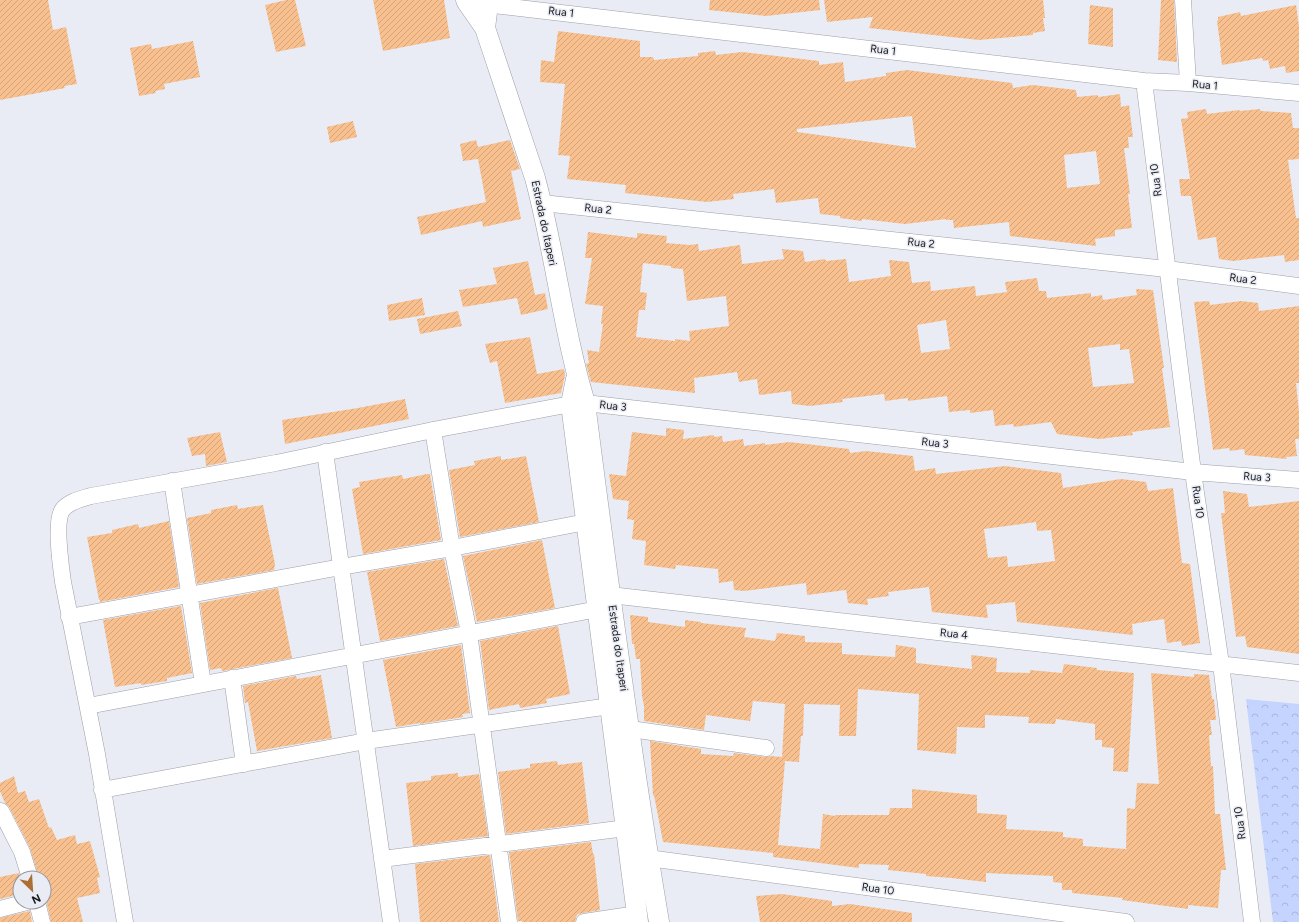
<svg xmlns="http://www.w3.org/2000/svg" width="1299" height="922" font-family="Figtree,sans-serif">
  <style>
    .park { fill: url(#park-crowns) }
    .building { fill: url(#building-hatch); fill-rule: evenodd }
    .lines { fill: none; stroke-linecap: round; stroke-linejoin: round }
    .minor-casing { stroke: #9d9fa7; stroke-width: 17 }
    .tertiary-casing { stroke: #9d9fa7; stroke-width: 21 }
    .minor { stroke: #fff; stroke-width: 16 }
    .tertiary { stroke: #fff; stroke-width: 20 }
    .labels { text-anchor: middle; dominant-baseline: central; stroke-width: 3; stroke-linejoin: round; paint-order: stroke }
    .street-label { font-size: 11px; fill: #16171a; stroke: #e9ecf4 }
  </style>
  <defs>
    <pattern id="park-crowns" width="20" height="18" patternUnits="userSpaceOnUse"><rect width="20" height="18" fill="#c5d3ff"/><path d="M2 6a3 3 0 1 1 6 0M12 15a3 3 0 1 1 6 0" fill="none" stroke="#a8b4da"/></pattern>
    <pattern id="building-hatch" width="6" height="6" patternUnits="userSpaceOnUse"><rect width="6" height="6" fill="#f9c08f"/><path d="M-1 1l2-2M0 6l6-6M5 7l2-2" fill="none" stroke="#d5a47b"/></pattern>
  </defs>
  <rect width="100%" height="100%" fill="#e9ecf4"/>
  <path class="park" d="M1246,699l53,5v218h-26z"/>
  <path class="building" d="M0,0h48l5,30 13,-3 11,57 -13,2 1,2 -65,12z
    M286,0h9l11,46 -30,6 -11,-47z
    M373,0h71l6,38 -67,13z
    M710,0h109l1,10 -54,6 -57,-6z
    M824,0h219l2,18h-2l2,13 -12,2v2l-54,5 -110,-12 4,-11 -46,5z
    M1161,0h13l3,62 -19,-2z
    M1090,5l23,3v39l-25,-3z
    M1296,5l3,21v45l-13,2 -1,-7 -15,3 -2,-9 -5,1 -1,-3 -40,7 -2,-14h1l-4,-30 1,-1v-3l22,-5 1,4z
    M558,31l82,10v16h13l1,3 44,-4v-3l17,-2 1,4 26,-3 77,9v4l24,-3 2,20 41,-6v-3l21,-3 105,13 1,5 20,-3 43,5 1,7 21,-2v2l22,-3 1,13 8,-2 4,32h-5l1,11h-5l6,46h-2l4,34 -17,2v6l-20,3 1,7 -86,-10 -1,-14 -55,6 -1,-8h-7v-1l-41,5 -43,-5v2l-22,-3v-2l-20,-2 -2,-16 -42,5 -2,-14 -41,5 1,5 -27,3 -82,-9 1,-8 -59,-6 3,-23 -12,-1 7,-71 -25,-2 1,-22 13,2zM912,116l4,32 -119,-16v-3zM1096,151l4,33 -33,4 -3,-33z
    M193,41l7,36 -36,7 1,5 -10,2 1,2 -17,3 -9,-48 21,-4 1,5z
    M1206,109l1,5 32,-4 1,1 20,-2 1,2 30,2 2,15h6v31l-11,1 8,58h3v42l-14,2 -1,-7 -51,6 -14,-2 -3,-22 -18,3 -7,-44h-10l-2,-17h11l-9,-60 7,-1 -1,-6z
    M353,121l4,16 -27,6 -3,-16z
    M476,140l2,7 32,-7 10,29 -9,2 10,48 -38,8 -1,-6 -61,14 -4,-18 69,-15 -8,-43 -15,2 -3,-17z
    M588,232l49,6v-5l30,3 -1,7 24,2 8,-1 1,7 41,-6 2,19 42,-5 -2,-10 21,2 2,11 20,-3 1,2 20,-2 3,23 42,-6 -2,-16 20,2 3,21 18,-2 1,10 44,-5 1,10 31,-4 -2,-10 32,-4 2,13h7l1,7 44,-5v4l11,-2 1,5 34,-5 -1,-6 17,1 11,78h-2l8,59 -38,5 1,3 -34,4 -42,-5 -6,-12 -37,5 -1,-3 -18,2 -2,-16 -23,3v-3l-21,2 -2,-16 -39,5v-3l-23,3 -1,-7 -42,5 1,3 -33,4 -18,-2 -1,-13 -32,4 -2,-16 -18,3 -2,-10 -43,6 1,15 -104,-11 -5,-18 3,-1 -2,-13 12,2 4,-28h-2l2,-18 -18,-2 7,-46h-7zM643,263l28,3v2l12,1 4,32 39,-5 3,30 -40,5 1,10 -15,-2v2l-39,-4 3,-27h6l2,-17 -7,-1zM946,320l4,29 -29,4 -4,-28zM1120,344v6l9,-1 5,34 -41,4 -5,-39z
    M528,261l7,34 10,-2 3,16 -27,6 -4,-17 -54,9 -4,-17 38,-6 -4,-16z
    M422,298l3,17 -36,6 -2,-16z
    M1209,301l1,4 31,-4 17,2 1,8 40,-5v77h-3l3,29v27h-4l2,17 -11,1 1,2 -42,-4 -1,-6 -14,2 -1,-3 -16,2 -19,-148z
    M458,311l4,15 -42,8 -3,-15z
    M530,337l7,37 27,-5 1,6 -4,18 -56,10 -8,-42 -7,2 -5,-19z
    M405,399l4,20 -124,25 -3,-24 76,-12z
    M666,428l18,2 -1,9 31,-4v2l8,-1 1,6 20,-3 1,7 21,-3v2l24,-3 60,7 1,4 16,-2 47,5 2,15 20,-3 1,6 69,-8 56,7 2,15 58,-9 25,3 2,9 25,-3 9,75 8,1 10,79 -18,3 -1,-5 -14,2 -3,-24 -32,5 1,11 -116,-13 -2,-20 -29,3 2,13 -56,-6 -3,-25 -41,5 1,4 -22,3 1,6 -20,-2 -2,-13 -39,5 -1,-12 -62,8 -10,-1 -1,-9 -14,2 -1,-14 -42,-4 -1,4 -31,-4 2,-24 -14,-2 2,-19 -7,-1 2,-18 -16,-2 -4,-25 17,2 6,-44 34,4zM1036,522l1,9 14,-1 4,31 -47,6 -1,-11 -19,2 -4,-29z
    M220,432l7,30 -21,4 -1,-12 -13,2 -5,-18z
    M501,456v4l25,-4 13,66 -79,15 -11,-67 26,-5 -1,-4z
    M427,474h3l11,66 -78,14 -11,-65 8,-2 -1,-5 43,-7 1,4z
    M1223,491l24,3 2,13 50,-6v153l-52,-7 -2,-11 -9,1 -15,-124h4z
    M237,505l1,4 25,-4 12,59 -1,6 -77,14 -10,-66 24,-5v-3z
    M169,521l10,66 -79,15v-2h-1l-12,-63 25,-4v-3l26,-6 1,4z
    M542,540l13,68 -78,14 -14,-66z
    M444,559l14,67 -78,15 -13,-69z
    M278,588l14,70 -70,13 -1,-3 -11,2 -10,-67z
    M181,606l11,67 -25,5v3l-26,4v-2l-26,4 -12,-67z
    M630,615l18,2v5l37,5v-7l16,2v1l45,5 -2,9 31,4 2,-8 28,3v6l37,1v11l53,3 1,-12 20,3v15l56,6 -1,-14 26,3 -1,14 34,1v-3l32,3 2,-9 33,4v2l37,3 -6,99 -15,-1 1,-23 -12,-1v-7h-7v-16l-39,-5 -1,5 -27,-1 1,-6 -44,-2v13l-28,-1 -1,27 -39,-4 2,-56 -61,-5 -2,47h-17l1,-31 -36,-1 -1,32h-2l-2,26 -14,-1 -7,84 42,4 3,-35 12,2v-1h54l1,-7h22v-19l65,6v18l30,2 -1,14 57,3v5l20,2v7l43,3 1,-41 8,1 2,-26 22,1 -8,-111 43,4v-3l15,1 3,24h2l2,21h-6l2,15h-3l2,31h2l2,48h5l6,56h-5l-3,38 -30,-3v4l-66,-9 1,-2 -51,-5v-3h-10v-7l-9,-1v-6l-67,-3v9l-35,-4 -25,-2v-2l-38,-4 1,-5 -30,-1v4l-86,-11v-4l-110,-11 -9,-47 -1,1 -3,-55 51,8v5l32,2 1,-3 31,4 5,-1 12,1 3,-53 -32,-3 -3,20 -44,-6 -2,15 -60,-9v-15l-2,-10 -2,-37h-4l-2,-15h-2z
    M558,626l12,68 -24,5 1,4 -27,5 -1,-4 -30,6 -9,-69z
    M461,645l9,68 -8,1 1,3 -43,7v-1l-24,4 -13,-67z
    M321,675l11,63 -75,13 -9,-49 -3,1 -2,-17 53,-10 1,3z
    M557,761l1,4 24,-3 7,61 -83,11 -8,-62 32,-4v-4z
    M458,773v4l21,-3 9,62 -75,10 -7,-63 25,-3v-4z
    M14,776l4,17 7,-2 4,11 10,-3 10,29 2,-1 6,13 18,-5 2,9 13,-3 10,36 -3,1 3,15 -23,5 6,24h-32l-5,-22 -2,-4v-18h-5l-9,-30 -21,-41 -4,-4 -5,-12v-8z
    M591,842l2,12h1l6,56 -22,4 -2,3 -1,5h-53v-1h-4l-9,-69z
    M490,855l9,67h-79l-5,-58z
    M19,873l1,5v16l-20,5v-22z
    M782,894l50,7v5l18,-2 62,9v9h-152l-4,-26z
    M30,911l2,11h-32v-4z"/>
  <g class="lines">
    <g class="minor-casing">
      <path id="minor" d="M1183,0l5,83
        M476,3l668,78 44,2 111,10
        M1144,81l49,391 28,192 31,258
        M542,203l625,66 132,17
        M433,430l19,118 17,85 40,289
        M325,452l66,470
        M172,481l31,203
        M610,595l689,78
        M69,617l272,-50 111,-19 134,-26
        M232,678l12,86
        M88,706l510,-97
        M630,729l136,19
        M102,790l264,-49 244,-35
        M1,811l21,41 8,26
        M637,857l11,1 478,64
        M382,859l244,-31
        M37,902l5,20
        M0,909l27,-7
        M125,922l-28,-168 -34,-172c-2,-15 -9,-62 0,-73 7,-8 18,-10 28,-13l185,-33 157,-33 138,-26 14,-1 608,69 106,8
        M584,922l53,-8"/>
    </g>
    <g class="tertiary-casing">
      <path id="tertiary" d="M466,0l1,2 18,26 50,150c20,74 28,152 50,225 22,173 45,347 74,519
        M485,28l3,-24v-4
        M576,379l-5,25 67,518"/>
    </g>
    <use href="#minor" class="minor"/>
    <use href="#tertiary" class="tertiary"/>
  </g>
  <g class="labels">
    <g class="street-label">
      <text transform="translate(561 12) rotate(7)">Rua 1</text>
      <text transform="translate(883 50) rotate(7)">Rua 1</text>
      <text transform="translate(1205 85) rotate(5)">Rua 1</text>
      <text transform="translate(1156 180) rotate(-97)">Rua 10</text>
      <text transform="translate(598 209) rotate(6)">Rua 2</text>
      <text transform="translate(544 223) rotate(78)">Estrada do Itaperi</text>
      <text transform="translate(921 243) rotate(6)">Rua 2</text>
      <text transform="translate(1243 279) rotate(7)">Rua 2</text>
      <text transform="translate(613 406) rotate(6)">Rua 3</text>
      <text transform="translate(935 443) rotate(6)">Rua 3</text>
      <text transform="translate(1257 477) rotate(4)">Rua 3</text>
      <text transform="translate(1198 502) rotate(82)">Rua 10</text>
      <text transform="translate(954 634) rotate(6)">Rua 4</text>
      <text transform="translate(618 648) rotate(82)">Estrada do Itaperi</text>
      <text transform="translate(1240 823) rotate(-97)">Rua 10</text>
      <text transform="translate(878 889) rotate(8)">Rua 10</text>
    </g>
  </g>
  <g transform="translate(32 890) rotate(155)"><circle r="19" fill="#e9ecf4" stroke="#95979d"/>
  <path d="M0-3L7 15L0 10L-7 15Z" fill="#ac6e33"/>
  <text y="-6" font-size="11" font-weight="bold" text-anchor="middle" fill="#16171a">N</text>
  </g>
</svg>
